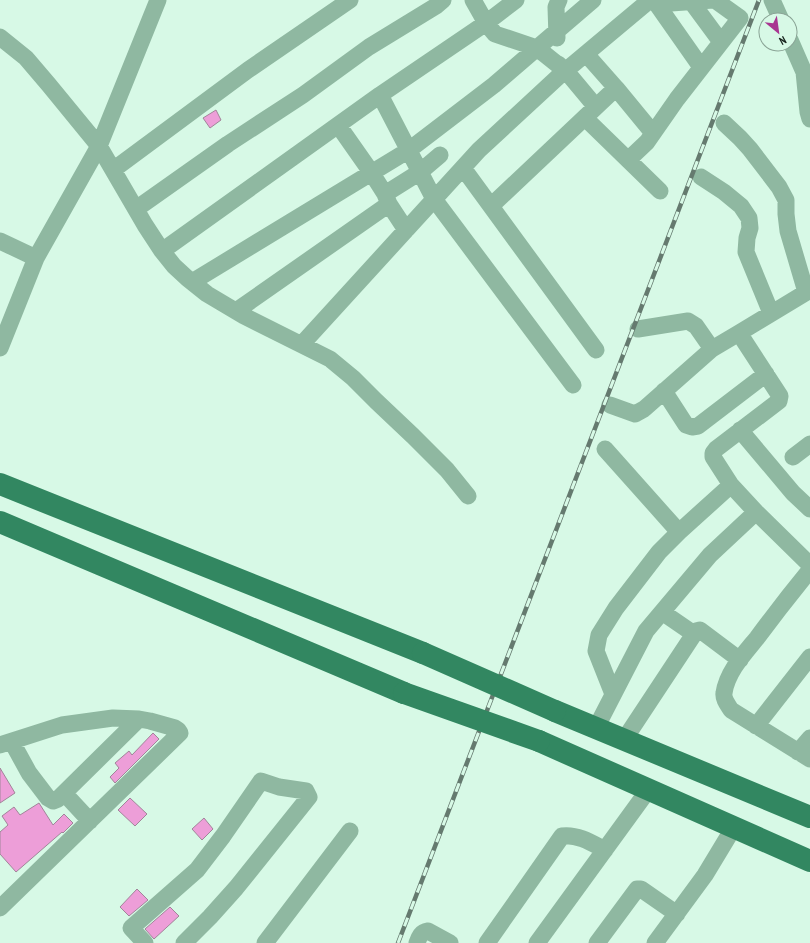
<svg xmlns="http://www.w3.org/2000/svg" width="810" height="943" font-family="'PT Sans Narrow',sans-serif">
  <style>
    .building { fill: #ed9ed8; stroke: #a18599 }
    .lines { fill: none; stroke-linecap: round; stroke-linejoin: round }
    .street { stroke: #8fb8a1; stroke-width: 17 }
    .primary { stroke: #328761; stroke-width: 22 }
    .rail-casing { stroke: #657a6f; stroke-width: 4.5 }
    .rail { stroke: #d7f9e6; stroke-width: 3; stroke-dasharray: 9; stroke-linecap: butt }
    .primary-bridge { stroke: #328761; stroke-width: 22 }
  </style>
  <rect width="100%" height="100%" fill="#d7f9e6"/>
  <path class="building" d="M216,110l5,10 -11,8 -7,-10z
    M153,733l6,6 -44,44 -5,-6 9,-9 -4,-5 14,-12 3,4z
    M0,768l15,25 -15,10z
    M130,798l17,16 -12,12 -17,-16z
    M39,803l14,22 11,-11 9,9 -10,10 -1,-1 -46,40 -16,-18v-22l8,-7 -6,-9 12,-9 6,8z
    M204,818l9,11 -11,11 -10,-11z
    M137,889l11,11 -19,16 -9,-9z
    M170,907l9,9 -25,23 -9,-10z"/>
  <g class="lines">
    <path class="street" d="M473,0l13,23 -106,72 54,104 139,186
      M516,0l-30,23 9,11 42,14 56,-48
      M654,0l47,67
      M659,0l-2,4 56,-4
      M690,0l31,42
      M772,0l9,20
      M0,37l26,21 23,27 50,61 46,79 17,26 12,15 13,12 20,16 37,22 86,43 23,19 23,23 37,35 34,34 21,26
      M557,38l-1,-31 3,-7
      M790,40l14,32 4,40 2,7
      M586,54l30,34 37,45
      M558,64l8,7 30,36
      M585,118l75,73
      M724,123l16,15 10,11 29,38 7,13v14l2,17 18,61
      M338,125l33,47 14,22
      M628,160l19,-18 30,-43 63,-81 -25,-18
      M463,168l133,182
      M113,170l135,-100 102,-70
      M701,177l23,15 17,14 8,12 1,10 -3,10 -1,14 25,61
      M389,204l17,26
      M491,206l125,-118
      M136,209l92,-65 75,-49 66,-48 67,-41 7,-6
      M0,241l36,17
      M162,251l218,-156
      M192,282l217,-132 85,-65 43,-37 20,16
      M236,311l153,-107 -4,-10 35,-22 20,-17
      M638,329l50,-8 8,5 16,23
      M739,333l41,63 -1,5 -63,48 -3,4v4l18,28 25,27 54,53
      M302,344l177,-194 79,-73 92,-77
      M0,348l36,-90 63,-112 59,-146
      M664,391l22,34 6,2 6,-1 68,-52
      M610,405l25,9 9,-5 68,-60 27,-16 71,-43
      M740,430l53,63 17,16
      M605,449l74,83
      M793,457l17,-13
      M810,570c-18,22 -36,45 -53,68 -13,16 -30,34 -33,55 -1,6 4,12 7,17l79,49
      M662,612l32,22
      M613,694l-17,-43 3,-16 17,-27 43,-56 20,-20 52,-47
      M756,726l54,-69
      M596,728l50,-97 64,-76 46,-43
      M624,740l72,-109 4,-1 40,30
      M12,742l17,31 19,25 5,3 5,-2 6,-6 75,-74
      M0,745l62,-20 51,-7 26,1 11,2 25,7 3,2 2,3 -180,175
      M798,752l12,-14
      M64,793l26,28
      M145,943l-14,-15 66,-58 26,-34 38,-55 18,6 27,4 3,6 -73,91 -26,29 -26,26
      M265,943l85,-112
      M417,943c2,-6 4,-11 11,-12l22,12
      M487,943l75,-107c16,-2 30,7 43,14
      M537,943l112,-154
      M597,943l40,-54h4l36,25
      M655,943l50,-68 29,-48"/>
    <path class="primary" d="M0,484l423,169
      M0,522l404,171
      M555,711l255,106
      M539,741l271,120"/>
    <g class="rail-casing">
      <path id="rail" d="M398,943l361,-943"/>
    </g>
    <use href="#rail" class="rail"/>
    <path class="primary-bridge" d="M423,653l132,58
      M404,693l135,48"/>
  </g>
  <g transform="translate(778 32) rotate(151)"><circle r="19" fill="#d7f9e6" stroke="#89a395"/>
  <path d="M0-3L7 15L0 10L-7 15Z" fill="#a83691"/>
  <text y="-6" font-size="11" font-weight="bold" text-anchor="middle" fill="#15211b">N</text>
  </g>
</svg>
